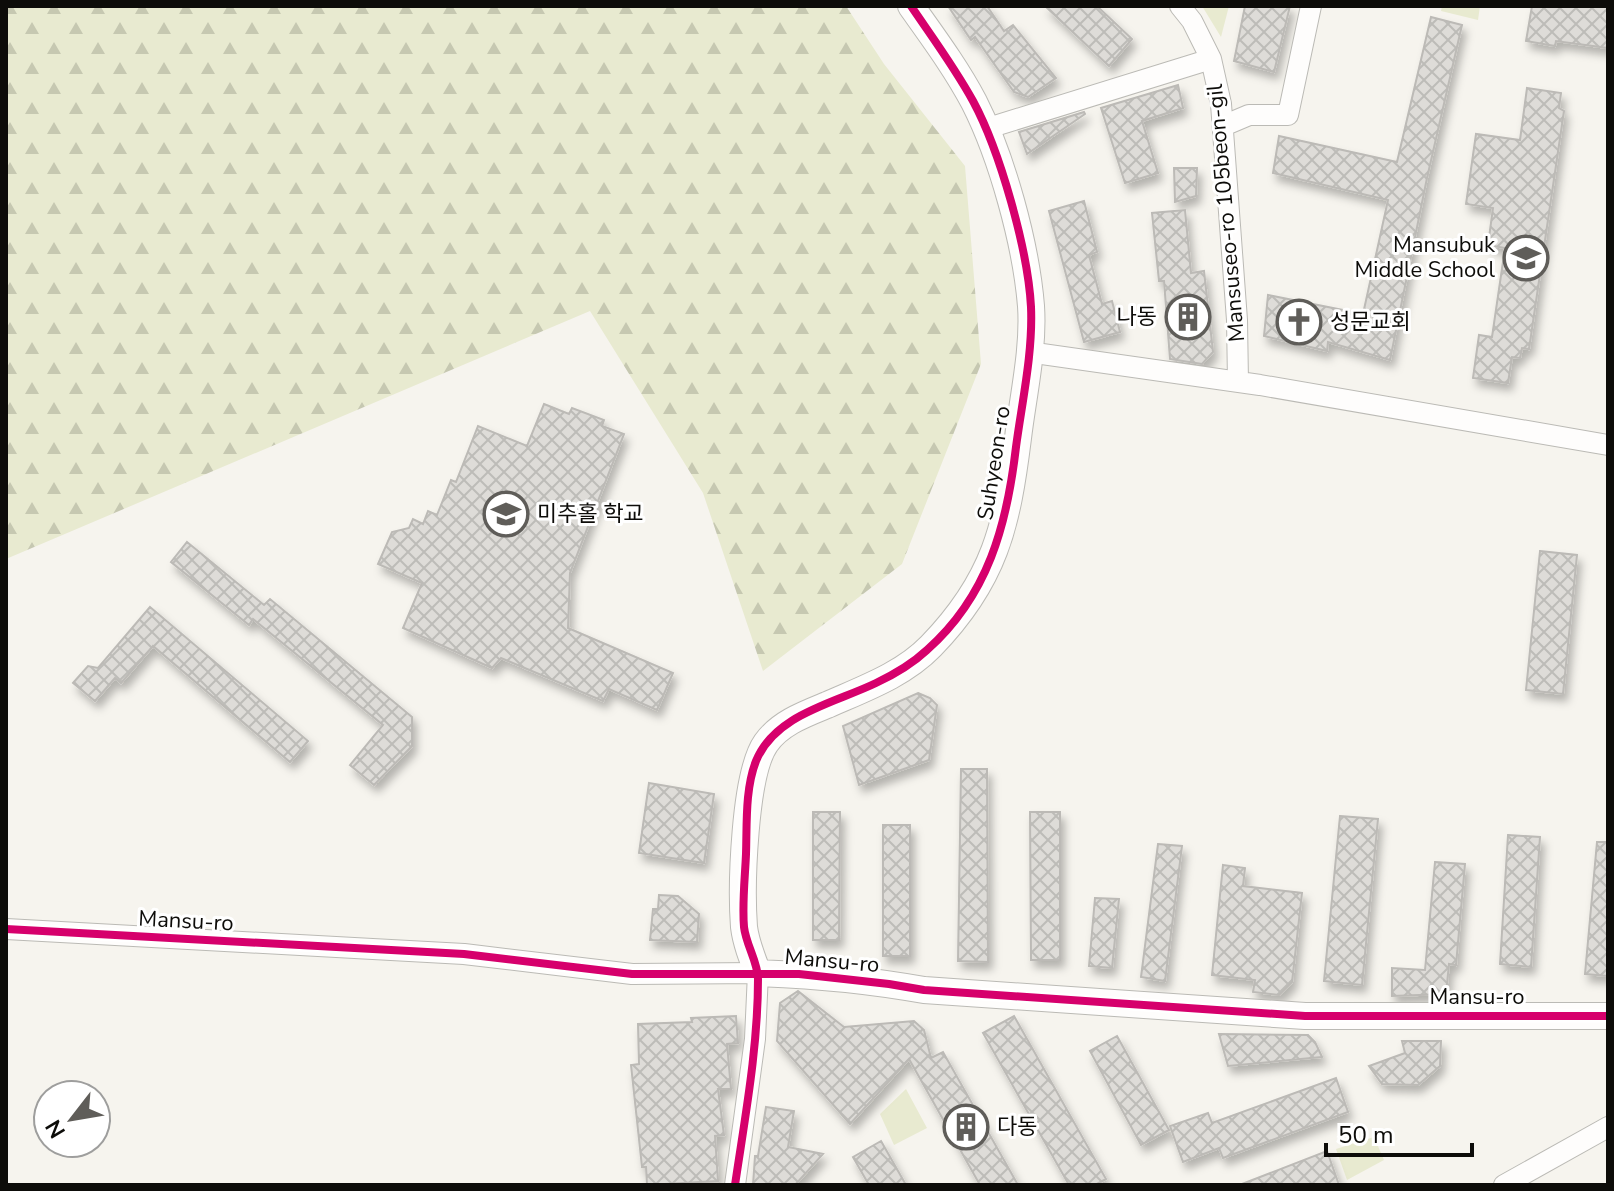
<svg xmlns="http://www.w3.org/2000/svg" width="1614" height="1191" font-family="'Nunito Sans','Noto Sans KR',sans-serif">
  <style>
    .forest { fill: url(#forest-firs) }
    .park { fill: #e8ead0 }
    .building { fill: url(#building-cross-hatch); stroke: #bcbab6; stroke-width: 2; filter: url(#shadow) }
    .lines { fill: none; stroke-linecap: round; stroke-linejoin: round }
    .minor-casing { stroke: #bbbab5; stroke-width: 22 }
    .tertiary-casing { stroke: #bbbab5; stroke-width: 28 }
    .minor { stroke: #fefdfc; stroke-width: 20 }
    .tertiary { stroke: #fefdfc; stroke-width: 26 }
    .cycleway-casing { stroke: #fff; stroke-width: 13 }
    .cycleway { stroke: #d6006c; stroke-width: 8 }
    .labels { text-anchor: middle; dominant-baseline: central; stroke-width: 6; stroke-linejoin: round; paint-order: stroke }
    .street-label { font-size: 22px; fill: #0d0c09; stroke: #fff }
    .poi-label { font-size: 22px; fill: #0d0c09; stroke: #fff; text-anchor: start }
  </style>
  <defs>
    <pattern id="forest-firs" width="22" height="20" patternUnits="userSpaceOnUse" patternTransform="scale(2)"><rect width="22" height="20" fill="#e8ead0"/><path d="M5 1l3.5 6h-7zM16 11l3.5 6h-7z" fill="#c6c8b1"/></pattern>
    <pattern id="building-cross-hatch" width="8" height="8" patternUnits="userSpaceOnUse" patternTransform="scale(2)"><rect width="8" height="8" fill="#dedcd8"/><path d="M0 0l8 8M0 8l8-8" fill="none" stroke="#bdbcb8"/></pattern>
    <filter id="shadow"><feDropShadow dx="4" dy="7" stdDeviation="4" flood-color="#0004"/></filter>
  </defs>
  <rect width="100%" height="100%" fill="#f6f4ee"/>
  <path class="forest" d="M6,6h840l38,58 81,102 16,198 -79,200 -139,107 -60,-178 -113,-182 -584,248z"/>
  <path class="park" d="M1202,6h27l-8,31z
    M1442,6h38l-2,14 -37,-9z
    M906,1089l21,39 -33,17 -14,-31z
    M1374,1137l10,23 -37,20 -11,-31z"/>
  <path class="building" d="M948,6h39l17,25 9,-6 43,53 -28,19 -14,-5 -39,-55 -4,3z
    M1045,6h52l35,33 -23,27z
    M1245,6h45l-16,66 -40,-11z
    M1532,6h76v42l-52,-7 -1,5 -29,-5z
    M1431,17l31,8 -35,153 -37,182 -62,-18 -1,9 -63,-15 4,-41 95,19 25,-114 -115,-27 6,-37 118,26z
    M1178,85l5,23 -41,13 16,52 -33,10 -24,-75z
    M1527,88l34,5 -2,15 5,3 -35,238 -7,-1 -2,10 -8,-1 -4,26 -35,-5 6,-43 13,2 13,-89 -17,-3 5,-37 -27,-4 10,-70 44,6z
    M1084,112l1,2 -58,40 -8,-22z
    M1174,168h23l-1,28 -21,6z
    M1084,201l13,51 -8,3 13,49 10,-3 8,31 -36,10 -35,-131z
    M1185,210l6,63 13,-2 9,81 -11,12 -32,-5 -6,-78h-5l-7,-68z
    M544,404l25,10 3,-6 32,12 -2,6 22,8 -54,139 -2,55 105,45 -16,37 -48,-21 -6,12 -102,-43 -9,10 -89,-40 19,-45 -44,-19 14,-32 17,-4 4,-9 10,5 5,-13 9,4 14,-35 5,2 22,-56 49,20z
    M187,542l77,63 6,-6 142,118v29l-38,39 -24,-20 33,-40 -130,-106 -4,6 -78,-63z
    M1540,551l37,4 -14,139 -37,-4z
    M150,607l158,134 -18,21 -137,-116 -32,37 -6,-5 -20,23 -22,-18 15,-17 10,2z
    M918,693l12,5 7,7 -8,55 -70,25 -16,-59z
    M961,769h26l1,193 -30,-1z
    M649,783l65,11 -10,69 -65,-10z
    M813,812h27l-1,128h-26z
    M1030,812h30v148h-29z
    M1340,816l38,3 -16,166 -38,-4z
    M883,825h27v131h-27z
    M1508,835l32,2 -9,130 -31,-3z
    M1597,842h11v134l-23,-2z
    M1158,844l24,2 -17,135 -24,-4z
    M1435,862l30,2 -9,101 -7,-1 -3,30 -54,2v-28l33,2z
    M1223,865l22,3 -2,18 59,7 -10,89 -13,13 -26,-3 2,-12 -43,-5z
    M659,895l19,1 21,18 -2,28 -47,-2 3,-31h5z
    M1095,898l24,1 -7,69 -23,-2z
    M798,991l46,36 70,-6 10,9 7,28 12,-6 75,133h-38l-71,-126 -59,65 -73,-83 3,-38z
    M736,1016l2,27 -11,1 4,45h-13l6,46 -9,1 3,45 -71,4 -1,-18h-4l-11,-102 8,-1 -1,-40 54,-2 -1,-4z
    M1014,1016l92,163 -11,6h-26l-86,-152z
    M1219,1034l89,1 7,7 7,15 -94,9z
    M1117,1036l52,94 -28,15 -51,-94z
    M1402,1041h39l-1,25 -22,19 -36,-1 -13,-18 36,-13z
    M1336,1078l12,34 -125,46 -4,-10 -36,14 -13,-36 38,-13 4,10z
    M766,1107l28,4 -6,36 35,7 -28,31h-42l2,-29h3z
    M881,1141l25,44h-37l-16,-28z
    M1327,1151l12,34h-97v-1z"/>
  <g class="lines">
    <g class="minor-casing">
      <path id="minor" d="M1180,6l12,15 19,38 10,45 16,216 1,62
        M1223,126l26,-11h39l23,-109
        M985,129l226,-70
        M1028,352l232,33 348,60
        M6,929l458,25 168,20 126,-1 -3,66 -20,146
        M1504,1185l104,-58"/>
    </g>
    <g class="tertiary-casing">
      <path id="tertiary" d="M911,6c22,31 45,62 63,96 28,55 52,142 57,204 3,43 -8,90 -13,132 -11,88 -23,142 -87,208 -28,29 -68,43 -104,59 -22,9 -47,18 -61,38 -22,31 -25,144 -22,184 2,16 8,31 14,46 56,2 111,7 166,17l381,26h303"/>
    </g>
    <use href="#minor" class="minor"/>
    <use href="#tertiary" class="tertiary"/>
    <g class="cycleway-casing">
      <path id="cycleway" d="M6,929l458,25 168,20h167l90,10 35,6 381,26h303
        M735,1185c10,-68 23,-137 23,-206 0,-17 -12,-34 -14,-52 -2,-24 1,-49 2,-73 1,-30 -1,-65 10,-93 19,-47 79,-58 120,-78 19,-9 36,-19 51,-33 61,-54 80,-125 89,-203 6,-45 17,-94 15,-140 -3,-57 -31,-156 -58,-206 -18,-33 -41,-64 -62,-95"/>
    </g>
    <use href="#cycleway" class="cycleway"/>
  </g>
  <defs>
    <g id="school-ring" transform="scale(2.3)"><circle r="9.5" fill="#fff" stroke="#5f5d59" stroke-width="1.5"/><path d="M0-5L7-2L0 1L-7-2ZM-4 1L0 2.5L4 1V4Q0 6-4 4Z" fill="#5f5d59"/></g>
    <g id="building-ring" transform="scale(2.3)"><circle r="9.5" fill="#fff" stroke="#5f5d59" stroke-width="1.5"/><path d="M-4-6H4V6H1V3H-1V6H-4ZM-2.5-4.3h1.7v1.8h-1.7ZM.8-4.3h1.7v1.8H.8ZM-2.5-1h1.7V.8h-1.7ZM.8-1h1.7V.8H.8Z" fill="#5f5d59"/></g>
    <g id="church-ring" transform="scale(2.3)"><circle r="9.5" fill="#fff" stroke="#5f5d59" stroke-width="1.5"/><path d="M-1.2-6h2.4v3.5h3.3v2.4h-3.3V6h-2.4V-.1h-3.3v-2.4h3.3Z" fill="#5f5d59"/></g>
  </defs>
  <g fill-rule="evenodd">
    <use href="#school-ring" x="1526" y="258"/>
    <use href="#building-ring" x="1188" y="317"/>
    <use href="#church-ring" x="1299" y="322"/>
    <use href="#school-ring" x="506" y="514"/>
    <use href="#building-ring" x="966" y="1127"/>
  </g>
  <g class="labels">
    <g class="street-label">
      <text transform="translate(1226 213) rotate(-95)">Mansuseo-ro 105beon-gil</text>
      <text transform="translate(994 463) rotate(-81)">Suhyeon-ro</text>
      <text transform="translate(186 921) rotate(3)">Mansu-ro</text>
      <text transform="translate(832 961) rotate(5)">Mansu-ro</text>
      <text x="1477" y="997">Mansu-ro</text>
    </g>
    <g class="poi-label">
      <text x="1495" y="245" text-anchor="end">Mansubuk<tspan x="1495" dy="25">Middle School</tspan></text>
      <text x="1157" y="317" text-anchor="end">나동</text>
      <text x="1330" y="322">성문교회</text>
      <text x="537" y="514">미추홀 학교</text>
      <text x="997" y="1127">다동</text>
    </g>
  </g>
  <rect width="1614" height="1191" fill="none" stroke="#0d0c09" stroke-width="16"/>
  <g transform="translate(72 1119) rotate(239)"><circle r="38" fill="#ffffff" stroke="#9e9e9d" stroke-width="2"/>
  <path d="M0-6L14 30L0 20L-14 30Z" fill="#5f5d59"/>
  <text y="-12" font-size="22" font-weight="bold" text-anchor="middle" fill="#0d0c09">N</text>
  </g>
  <path d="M1326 1143v12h146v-12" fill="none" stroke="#0d0c09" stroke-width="4"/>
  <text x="1338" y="1143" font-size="24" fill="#0d0c09" stroke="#ffffff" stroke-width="6" paint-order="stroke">50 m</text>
</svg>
